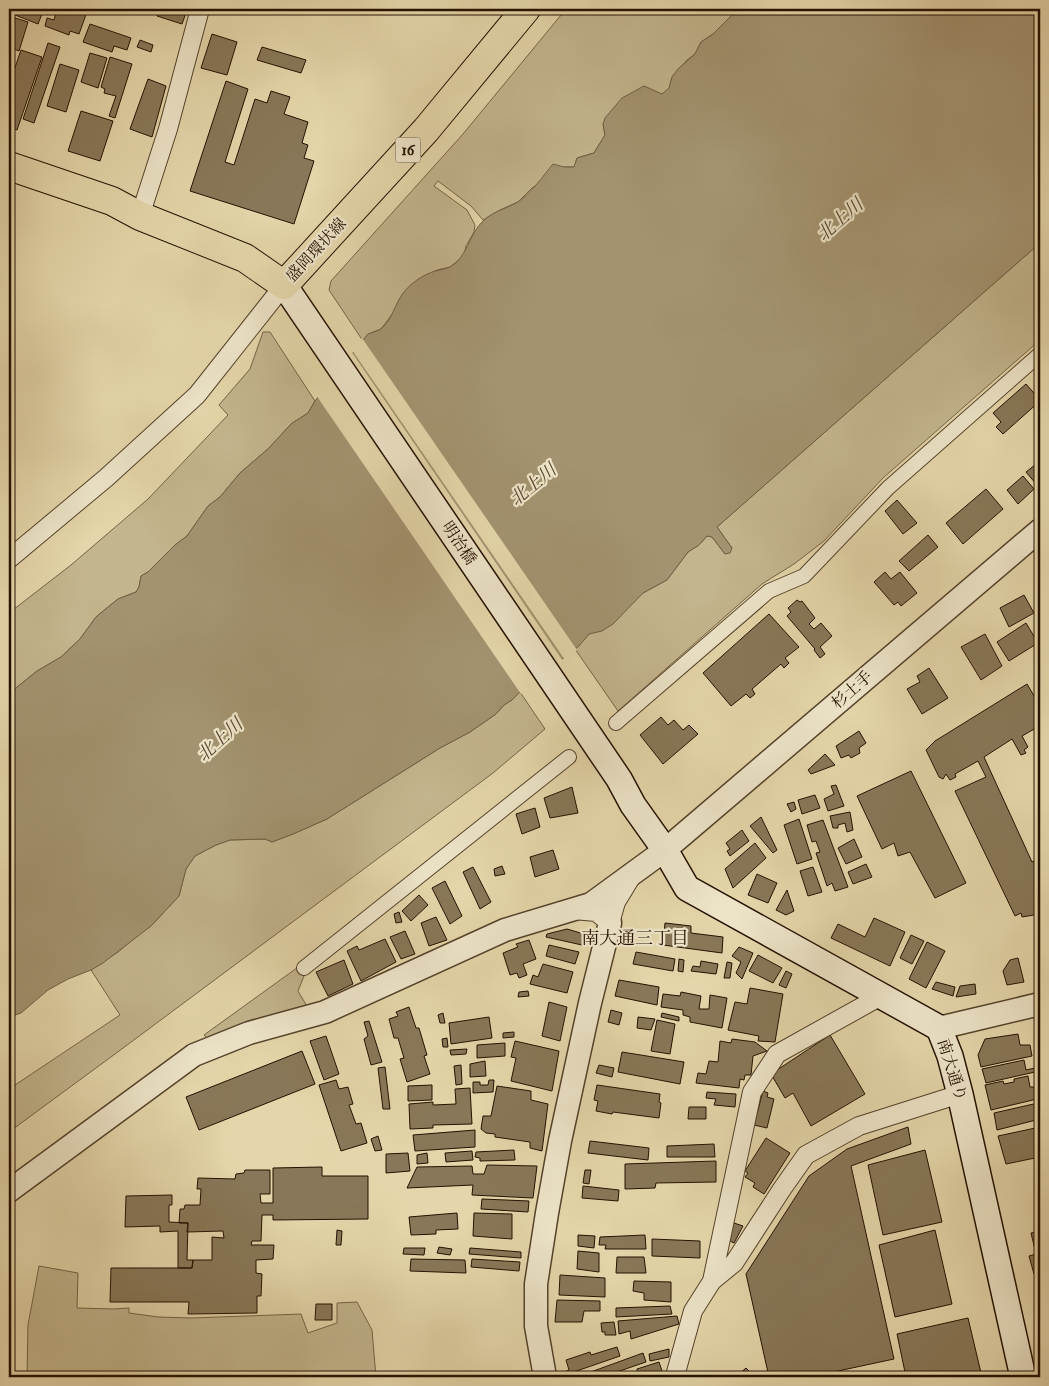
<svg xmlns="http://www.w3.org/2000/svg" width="1049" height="1386" font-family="'IM FELL Double Pica','Noto Serif JP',serif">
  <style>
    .green { fill: #c3b58d; stroke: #746346 }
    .water { fill: #a39370; stroke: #705f43 }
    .pier { fill: #e4d6aa }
    .building { fill: #887758; stroke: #241100 }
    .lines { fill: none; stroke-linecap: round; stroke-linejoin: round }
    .pedestrian-casing { stroke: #54422a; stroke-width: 16 }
    .minor-casing { stroke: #54422a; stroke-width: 20 }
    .tertiary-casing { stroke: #54422a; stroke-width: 25 }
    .secondary-casing { stroke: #241100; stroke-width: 28 }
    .primary-casing { stroke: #241100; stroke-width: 30 }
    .pedestrian { stroke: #ede4c8; stroke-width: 14 }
    .minor { stroke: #ede4c8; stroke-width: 18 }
    .tertiary { stroke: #ede4c8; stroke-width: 22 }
    .secondary { stroke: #ede4c8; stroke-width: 25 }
    .primary { stroke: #e4d6aa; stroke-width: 28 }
    .labels { text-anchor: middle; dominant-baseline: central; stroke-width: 4.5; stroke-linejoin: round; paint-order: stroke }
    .shield { fill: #ede4c8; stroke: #60503c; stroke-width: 1 }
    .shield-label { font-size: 15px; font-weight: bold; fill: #241100 }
    .street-label { font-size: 16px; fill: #241100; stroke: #ede4c8 }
    .water-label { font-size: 18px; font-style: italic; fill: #57452d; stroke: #ede4c8 }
    .neighbourhood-label { font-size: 18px; fill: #241100; stroke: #ede4c8 }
  </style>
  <rect width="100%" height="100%" fill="#e4d6aa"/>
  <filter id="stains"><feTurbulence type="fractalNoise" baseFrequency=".004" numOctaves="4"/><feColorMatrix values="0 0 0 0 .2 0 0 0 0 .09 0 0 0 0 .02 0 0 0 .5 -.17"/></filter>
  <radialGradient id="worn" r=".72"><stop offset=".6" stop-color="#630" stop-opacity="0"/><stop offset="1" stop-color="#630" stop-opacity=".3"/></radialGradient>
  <path class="green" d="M566,9h175l-8,5 -20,20 -12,8 -6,12 -8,6 -15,17 -3,12 -7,6 -18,-9 -41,38 2,11 -11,18 -17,5 -3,9h-10l-32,21 -14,14 -18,8 -17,10 -12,-14 -33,-25 -4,5 33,24 8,15 -1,7 -8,14 -2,10 -14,11 -13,3 -33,22 -11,21 -12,16 -13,5 -5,7 -34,-51 2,-9 132,-147z
    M1040,243v97l-157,138 -59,63 -30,23 -32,20 -144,127 -43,-62 14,-15 6,-2 39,-30 9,-9 24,-13 21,-28 11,-7 8,-9 5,1 13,17 7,-6 -15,-21z
    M263,332h7l45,69 -7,12 -17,11 -22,24 -29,25 -20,24 -12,9 -21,30 -12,9 -27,27 -7,4 -2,11 -3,5 -18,7 -10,8 -12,10 -16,22 -19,18 -24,14 -21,17 -7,4v-79l62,-48 77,-66 80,-84 -9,-10 31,-36z
    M520,692l25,37 -52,44 -378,281 -106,78v-43l111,-74 -29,-45 27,-18 20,-17 13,-9 28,-30 7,-27 9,-13 21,-11 14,-5 35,-1 7,3 21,-8 34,-15 113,-71 30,-16 26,-18 8,-9 8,-5z
    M301,965l5,6 -8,20 10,17 -99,32 -5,-5z
    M39,1266l39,7 -1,35 36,1 16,-1v5l29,4 34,1 109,-4 7,19 29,-10v-20l20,-1 15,28 4,47h-349l1,-52z"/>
  <path class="water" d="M741,9h299v234l-323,284 15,21 -2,5 -5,1 -13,-17 -5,-1 -8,9 -11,7 -21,28 -24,13 -30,31 -11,7 -13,3 -10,12 -59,46 -8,8 -8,5 -8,9 -26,18 -30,16 -113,71 -34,15 -21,8 -7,-3 -35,1 -14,5 -21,11 -9,13 -7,27 -28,30 -48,37 -12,7 -23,9 -11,6 -9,5 -27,23 -12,4v-325l7,-4 21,-17 24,-14 19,-18 16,-22 12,-10 10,-8 18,-7 3,-5 2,-11 7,-4 27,-27 12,-9 21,-30 12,-9 20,-24 29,-25 22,-24 17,-11 7,-12 53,-67c5,-2 11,-3 14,-6 11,-10 13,-25 22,-36 8,-10 19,-17 31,-21 5,-1 11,-2 15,-4 17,-9 19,-33 33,-46 9,-9 22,-12 33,-18 14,-8 27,-27 37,-39l11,3h10l3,-9 17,-5 11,-18 -2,-11 2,-6 17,-20 22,-12 18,8 7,-6 3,-11 6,-8 17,-15 6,-12 12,-8 20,-20z"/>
  <path class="pier" d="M362,338l215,312 -12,10 -213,-310z
    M351,351l212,310 -42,33 -205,-299z"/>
  <path class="building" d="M18,9h26l-6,15 -23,-9z
    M57,9h31l-9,25 -9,-3 -1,4 -24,-9 2,-8 7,2z
    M151,9h23l12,4 -4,11 -25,-8 2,-5z
    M9,16l19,6 -9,29 -10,-4z
    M90,24l41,14 -4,12 -13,-4 -2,6 -29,-10z
    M212,34l25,8 -10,33 -26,-7z
    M140,40l13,5 -2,7 -14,-5z
    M48,43l12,4 -26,76 -11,-4z
    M262,47l44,13 -5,13 -44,-13z
    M21,50l21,7 -25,73 -8,-3v-42z
    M90,53l17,5 -9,30 -17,-6z
    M110,57l22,7 -17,54 -6,-2 7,-20 -12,-3 1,-4 -4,-2z
    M60,64l19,6 -13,42 -19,-6z
    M148,79l18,7 -14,51 -22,-8z
    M226,81l22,8 -23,73 9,3 21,-66 12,4 4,-12 19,6 -6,17 24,8 -6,21 6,2 -4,13 10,3 -20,63 -104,-33z
    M81,111l32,10 -13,40 -32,-10z
    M1026,384l14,16v1l-37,33 -7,-7 5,-5 -8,-9z
    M1040,461v21l-3,3 -11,-13z
    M1023,476l11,13 -16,15 -11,-14z
    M986,489l17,20 -40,35 -17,-21z
    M897,500l20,23 -14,11 -18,-23z
    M928,535l10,12 -29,24 -10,-10z
    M885,572l6,7 9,-7 17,21 -16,13 -3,-4 -4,3 -20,-23z
    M1024,595l10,18 -25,14 -9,-19z
    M797,600l3,2 2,-1 13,17 -6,6 5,5 7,-6 11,13 -12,11 5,7 -5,4 -6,-8 1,-1 -28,-33 4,-4 -3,-4z
    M769,614l30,33 -14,11 4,5 -5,5 -3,-4 -29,25 3,5 -5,4 -4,-4 -15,12 -28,-33z
    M1026,623l12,20 -29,18 -12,-19z
    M985,634l17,32 -21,14 -20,-33z
    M929,668l19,30 -26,16 -15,-25 13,-7 -3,-6z
    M1027,684l13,22v29l-4,-7 -14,8 6,11 -4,3 2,3 -5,2 -9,-16 -28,18 48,105 8,-4v52l-6,5 -12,2 -1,-4 -6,3 -60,-125 31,-14 -8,-16 -23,13 1,3 -6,3 -4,-6 -3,5 -4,-2 -13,-27 9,-9z
    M661,717l7,8 6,-5 9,10 6,-5 9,9 -35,30 -23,-29z
    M859,731l7,12 -7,5 1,5 -9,5 -2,-3 -8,3 -5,-12z
    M825,754l10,11 -24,9 -3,-4z
    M911,771l55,112 -31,15 -25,-46 -12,4 -4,-13 -12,6 -25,-53z
    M836,785l8,21 -16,5 -4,-12 10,-5 -3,-8z
    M572,787l6,26 -28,5 -6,-20z
    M815,795l5,13 -18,6 -4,-14z
    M794,802l2,7 -5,3 -4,-8z
    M535,808l5,19 -18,7 -6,-20z
    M850,812l3,18 -6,2 -2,-9 -7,2v3h-5l-3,-12z
    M761,817l16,33 -4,3 -23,-27z
    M799,819l13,40 -15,5 -13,-39z
    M823,820l25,67 -13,4 -3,-8 -5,3 -11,-33 4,-1 -4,-11 -4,1 -5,-17z
    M742,830l7,11 -19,15 -3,-5 3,-2 -4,-6z
    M854,839l8,18 -16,7 -8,-16z
    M755,843l11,15 -33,30 -8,-19z
    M553,850l6,19 -24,8 -5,-20z
    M866,864l6,13 -19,7 -5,-12z
    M502,866l3,8 -10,2 -1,-7z
    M473,867l18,35 -11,7 -17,-37z
    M813,867l9,25 -14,4 -8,-25z
    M757,874l20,9 -9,20 -20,-8z
    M445,881l17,35 -12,8 -18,-36z
    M787,890l7,21 -8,4 -10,-5z
    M419,895l9,10 -17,16 -9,-10z
    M399,912l3,10 -6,1 -2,-9z
    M436,917l11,23 -18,6 -8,-23z
    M874,918l31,14 -15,34 -59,-28 7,-14 27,13z
    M665,923l26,3v7l32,4 -1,16 -59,-8z
    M567,929l17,5 -2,11 -36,-8 1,-3z
    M405,931l10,23 -14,5 -11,-22z
    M911,935l13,6 -12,23 -12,-6z
    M385,939l11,23 -35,19 -14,-30 10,-5 2,4z
    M529,940l7,19 -13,5 4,11 -8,3 -2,-5 -7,2 -7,-22 15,-6 -2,-3z
    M927,942l18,9 -19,37 -17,-9z
    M549,945l30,7 -4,12 -29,-8z
    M739,947l14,6 -11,26 -6,-6 5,-11 -9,-6z
    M636,952l39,7 -2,12 -40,-7z
    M758,955l24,13 -9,15 -24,-12z
    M1018,958l6,24 -17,3 -4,-14 7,-11z
    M679,959l5,1 -1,12 -5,-1z
    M344,960l9,24 -25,12 -12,-24z
    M701,961l17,3 -2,10 -25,-3 2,-5 7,1z
    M727,962l5,1 -2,15h-6z
    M543,964l30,8 -6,21 -37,-9 3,-9 5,2z
    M786,971l6,3 -6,14 -7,-3z
    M619,980l40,7 -2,18 -42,-9z
    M936,982l19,5 -2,9 -21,-7z
    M975,984l1,10 -20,3 4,-11z
    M750,988l33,6 -8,48 -17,-1 1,-5 -31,-6 7,-28 12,2z
    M528,991l1,5 -11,1 1,-5z
    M681,992l20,4 -2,13h10l1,-14 17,3 -5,30 -32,-6v-5l-7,-2v-5l-22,-3 2,-13 17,2z
    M549,1002l18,5 -7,34 -18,-5z
    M409,1007l7,21h3l8,27 -3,1 6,18 -23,8 -7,-23 4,-1 -6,-20h-4l-5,-19 9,-3 -2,-4z
    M611,1010l11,3 -3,12 -11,-3z
    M443,1013l2,10h-5l-2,-8z
    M662,1013l17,4v4l-18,-4z
    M489,1017l3,21 -41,6 -2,-21z
    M638,1017l17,2 -4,11 -14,-2z
    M657,1020l18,4 -5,30 -19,-3z
    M369,1021l13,41 -11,3 -7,-26 4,-3 -4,-14z
    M514,1032v5l-11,1v-5z
    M1018,1034l2,11h10l2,11 -51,11 -3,-12 7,-16z
    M830,1035l35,59 -54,32 -18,-33 -8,5 -14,-24z
    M326,1036l13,38 -15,6 -14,-39z
    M447,1038l1,9h-5l-1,-8z
    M732,1039l23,3 12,9 -14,5 -2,19h-6l-1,5 -4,-1 -1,9 -43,-5 2,-10 8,1 3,-13 9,1 2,-21 11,2z
    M515,1041l44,10 -7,40 -41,-10 5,-23 -5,-1z
    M505,1043v13l-28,2v-13z
    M467,1049l-1,5 -15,1 -1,-5z
    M302,1051l13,33 -116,46 -13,-33z
    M622,1052l62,10 -4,22 -62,-12z
    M1024,1060l2,10 9,-2v4l-49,11 -4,-14z
    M485,1061l1,15 -16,1v-13z
    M461,1065l1,19 -6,1 -2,-19z
    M599,1065l15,3 -2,9 -16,-4z
    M385,1067l5,42h-7l-5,-41z
    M1028,1076l2,11h4l3,12 -46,11 -6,-25 18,-4 1,3 10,-2v-3z
    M336,1080l3,9 9,-2 5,17 -4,1 7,19 5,-1 6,20 -26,8 -22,-66z
    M489,1080h5l-1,12 -20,1v-11h7v3h8z
    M432,1085v15l-24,1v-15z
    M597,1085l63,9 -1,8 2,1 -2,15 -46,-6 -1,2 -16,-3 2,-10 -4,-1z
    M497,1086l34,5v9l17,4 -6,47 -12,-3v-6l-35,-5v-3l-9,-1 -5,-4 2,-13h8z
    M470,1088l2,36 -39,1v3l-23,1 -1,-25 24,-2v3l23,-1 -1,-15z
    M763,1091l5,2 -1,4 7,2 -7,29 -13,-3z
    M707,1092l29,2 -1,13 -21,-2 2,-6 -10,-1z
    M1038,1103l2,16 -43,11 -3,-17z
    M689,1107h17v12h-18z
    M908,1127l3,17 -60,22 43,193 -84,18h-41l-23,-103 63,-98 38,-27z
    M1040,1127v30l-34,7 -8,-28z
    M475,1130v17l-60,4 -2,-16z
    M378,1136l4,14 -7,1 -4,-12z
    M766,1138l24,15 -26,41 -11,-7 2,-4 -10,-6 3,-4 -3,-2z
    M590,1141l59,7 -1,12 -60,-7z
    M714,1144l1,13h-48v-11z
    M514,1150l1,10 -35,1v-3l-5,-1 1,-5z
    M925,1150l17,72 -59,13 -15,-70z
    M472,1151l1,9 -27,2 -1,-9z
    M408,1153l2,18 -24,2v-19z
    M427,1153l1,10 -11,1v-9z
    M716,1161v21l-60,1 -1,5 -30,1v-25z
    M487,1165l50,1 -4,32 -61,-3 1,-10 -66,3 10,-21 55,-1 1,8h11z
    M322,1167v9h46v43l-95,1v-5h-11l-1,26h-9l-1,4h23l-1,14 -17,1v13l6,1 -1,22h-4v17l-69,1 1,-12h-79l1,-34h81l1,-8h19v-23l12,1 -1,-7 -36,1 1,-9h-9l1,-14h4l1,-4h15l1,-16h-4l1,-11 37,1 1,-5 8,-1 1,-3h25v24h-10l1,9h12v-35z
    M585,1170h6l-2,14 -6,-1z
    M583,1186l36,4 -1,11 -36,-3z
    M172,1195v10h-3v17l19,1 -1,37h6l-1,8h-14v-37l-18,1v-6l-35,1 1,-31z
    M482,1199l47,2 -1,11 -47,-3z
    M457,1213l1,16 -22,1v4l-25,1 -2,-18z
    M474,1213l38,1v25l-39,-3z
    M734,1223l9,3 -9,17 -6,-3z
    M337,1230l5,1 -1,14h-5z
    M935,1230l17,74 -57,13 -16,-72z
    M1040,1231v41l-6,2 -5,-18 7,-2 -5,-21z
    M578,1235l17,1 -1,12 -16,-2z
    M645,1235l1,14h-41l1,-4h-7l1,-8z
    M652,1239l48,2v17l-48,-2z
    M439,1247l13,2 -2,6 -13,-2z
    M404,1248h21l-1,7 -21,-1z
    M470,1248l51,4v6l-52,-4z
    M578,1251l21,2v19l-22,-3z
    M617,1257h27l2,16h-30z
    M411,1259l54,1 1,13 -56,-2z
    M472,1259l48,3 -1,9 -48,-4z
    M560,1275l45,3v19l-46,-2z
    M634,1281l37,1v20l-27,-2v-7l-11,-2z
    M557,1300l43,1v10h-16l-2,11h-27z
    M316,1304h16v16h-17z
    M670,1306l2,8 -56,3v-9z
    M677,1316l2,8 -48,15 -1,-8 -11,3 -1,-13z
    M968,1318l14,59h-76l-9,-43z
    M614,1322l2,13h-11v-3h-3l-1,-9z
    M617,1347l3,9 -55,19 -1,-3 5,-2 -3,-10 24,-8 1,3z
    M669,1349v8l-19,4 -1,-7z
    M643,1353l3,9 -44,15h-25z
    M659,1362l5,15h-37v-1l10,-3v-4z
    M746,1368l9,9h-13l-3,-3z"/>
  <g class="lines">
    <g class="pedestrian-casing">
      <path id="pedestrian" d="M616,723l153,-132 35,-15 84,-88 152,-134
        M304,968l265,-211"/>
    </g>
    <g class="minor-casing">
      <path id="minor" d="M140,216l28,-87 32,-120
        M9,559l97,-81 91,-83 87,-110
        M574,910l22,2 14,11 6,-21 14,-23
        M712,1281l40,-189 25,-38 104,-58
        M676,1377l-1,-1 18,-65 19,-30 22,-18 48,-74 24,-34 53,-29 101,-32"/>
    </g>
    <g class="tertiary-casing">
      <path id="tertiary" d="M939,1028l101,-24
        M9,1191l185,-136 55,-22 76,-21 180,-82 86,-26 74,-54 375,-320
        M545,1377l-9,-51v-42l11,-71 13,-72 30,-138 20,-80"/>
    </g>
    <g class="secondary-casing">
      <path id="secondary" d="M284,285l335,494 14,26 32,45 22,38 252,140 11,28 10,38 63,283"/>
    </g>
    <g class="primary-casing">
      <path id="primary" d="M9,166l103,35 28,15 105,42 39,27 142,-155 100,-121"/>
    </g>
    <use href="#pedestrian" class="pedestrian"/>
    <use href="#minor" class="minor"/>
    <use href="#tertiary" class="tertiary"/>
    <use href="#secondary" class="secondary"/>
    <use href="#primary" class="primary"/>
  </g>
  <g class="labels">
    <rect class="shield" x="395.5" y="137.5" width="25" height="25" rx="4"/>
    <g class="shield-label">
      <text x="408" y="150">16</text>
    </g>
    <g class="street-label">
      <text transform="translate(316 250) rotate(-47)">盛岡環状線</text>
      <text transform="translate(459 543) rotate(56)">明治橋</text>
      <text transform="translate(852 690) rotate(-41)">杉土手</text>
      <text transform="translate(952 1070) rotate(73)">南大通り</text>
    </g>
    <g class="water-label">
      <text transform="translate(840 220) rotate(-41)">北上川</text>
      <text transform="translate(533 485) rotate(-40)">北上川</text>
      <text transform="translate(220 740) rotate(-42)">北上川</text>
    </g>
    <g class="neighbourhood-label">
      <text x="635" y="938">南大通三丁目</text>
    </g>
  </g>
  <rect width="1049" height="1386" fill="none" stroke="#e4d6aa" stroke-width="30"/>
  <rect x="10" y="10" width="1029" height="1366" fill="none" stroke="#241100" stroke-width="2.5"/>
  <rect x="15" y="15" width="1019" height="1356" fill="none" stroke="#241100"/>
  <rect width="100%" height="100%" filter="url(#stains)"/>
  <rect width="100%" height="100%" fill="url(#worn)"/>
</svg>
